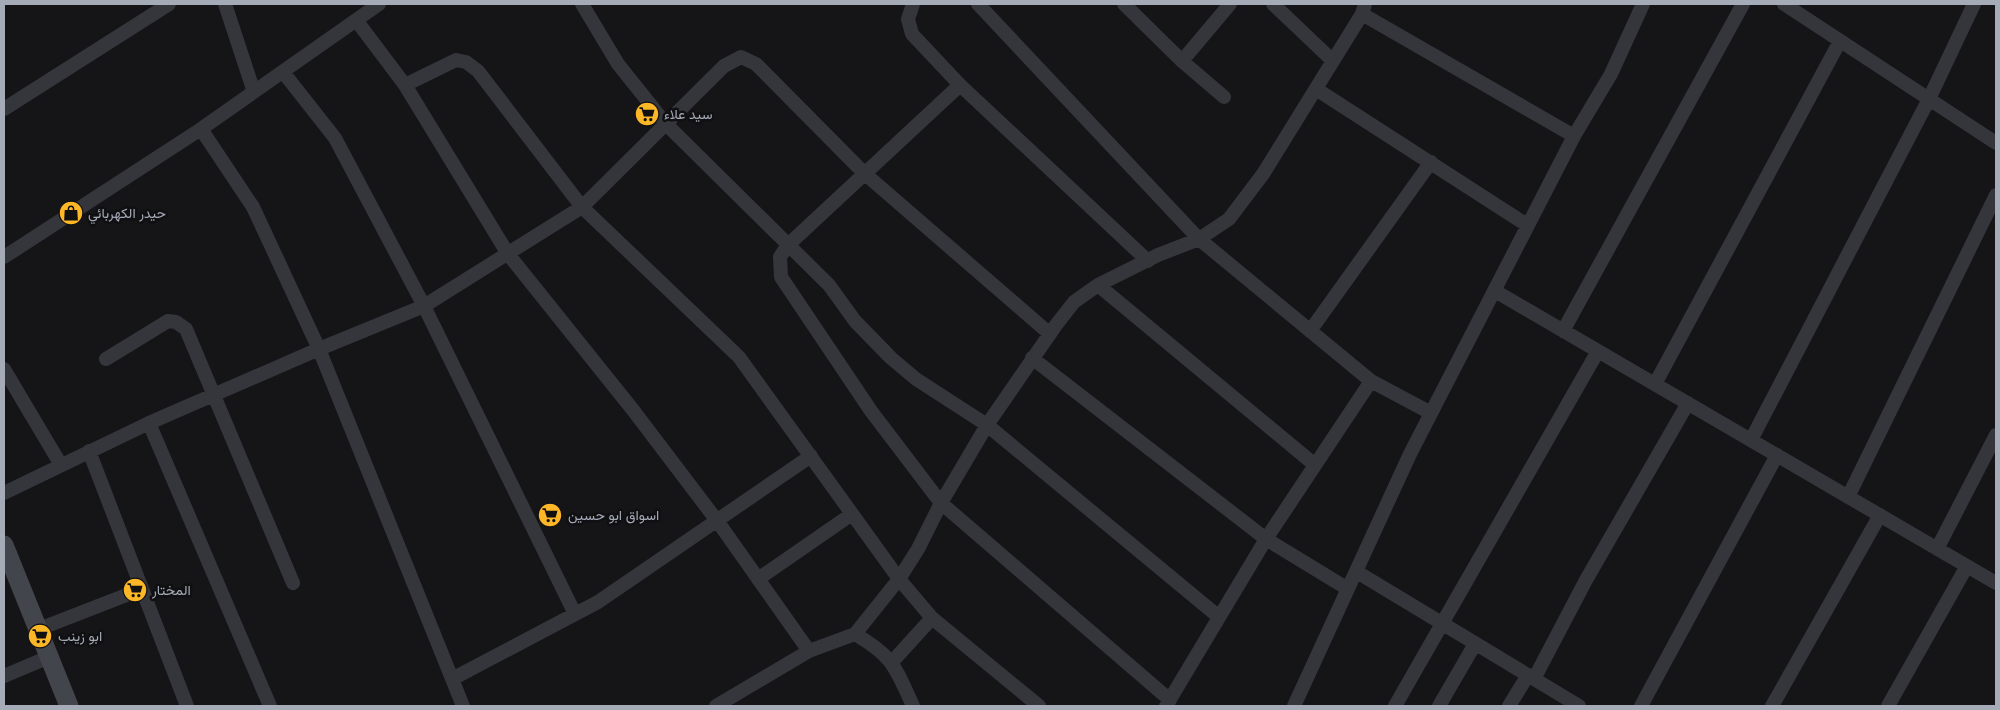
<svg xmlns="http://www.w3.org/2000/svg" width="2000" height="710" font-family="Mulish,Vazirmatn,sans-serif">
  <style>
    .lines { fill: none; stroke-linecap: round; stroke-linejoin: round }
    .street { stroke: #35363c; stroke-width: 14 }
    .secondary { stroke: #43454c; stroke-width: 19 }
    .labels { text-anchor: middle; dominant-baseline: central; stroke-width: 5; stroke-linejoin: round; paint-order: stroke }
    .poi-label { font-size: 14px; fill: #a6abb8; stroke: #101012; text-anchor: start }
  </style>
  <rect width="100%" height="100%" fill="#151517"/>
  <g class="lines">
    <path class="street" d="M225,4l29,88
      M582,4l36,60 48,60 163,161 26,36 36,37 25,21 71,46 232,192
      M913,4l-5,15 4,15 48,51 188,176
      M978,4l221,235 172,142 60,32
      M1124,4l58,57 42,36
      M1273,4l60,57
      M1784,4l212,139
      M1362,14l212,122
      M356,20l49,65 103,169 125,156 85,112 91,129
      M1182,61l48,-57
      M283,72l52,66 89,168 151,308
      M405,85l51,-25 10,2 12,9 104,136 157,150 160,222 33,39 107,88
      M960,85l-172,160 -8,12 1,20 90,134 70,92 229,197
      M1316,89l211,136
      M4,109l165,-105
      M201,129l52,78 66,142 144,357
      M4,257l197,-128 178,-125
      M1098,285l217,180
      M1495,291l501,292
      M1310,331l121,-169
      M1563,331l180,-327
      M1032,358l234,181 82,50
      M106,359l62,-38 8,1 10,7 107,254
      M4,369l57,96
      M1655,384l185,-343
      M149,423l121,283
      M1751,440l178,-341 45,-95
      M89,451l98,255
      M4,493l145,-70 170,-74 105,-43 158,-99 142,-141 17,-9 15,7 108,109 186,161
      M1848,497l148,-302
      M1937,549l59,-114
      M1357,572l222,134
      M758,579l94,-65
      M39,629l103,-40
      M855,634c39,23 40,33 58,72
      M892,662l40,-44
      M4,676l45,-19
      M452,679l146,-77 213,-146
      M1534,679l52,-99 102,-177
      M716,706l93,-55 46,-17 44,-55 19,-30 23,-46 46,-78 69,-100 18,-23 24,-17 60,-30 41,-16 30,-20 34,-45 99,-160 3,-10
      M1166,706l100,-167 105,-158
      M1294,706l116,-252 164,-318 37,-62 32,-70
      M1395,706l203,-355
      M1439,706l36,-62
      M1509,706l19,-31
      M1641,706l136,-251
      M1772,706l108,-191
      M1888,706l79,-140"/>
    <path class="secondary" d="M4,545l65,161"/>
  </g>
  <defs>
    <g id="supermarket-disc" transform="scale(1.25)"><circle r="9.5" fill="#fcb727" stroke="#101012"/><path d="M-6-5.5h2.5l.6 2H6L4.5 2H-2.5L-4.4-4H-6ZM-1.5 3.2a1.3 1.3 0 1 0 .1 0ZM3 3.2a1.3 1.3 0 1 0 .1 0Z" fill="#111"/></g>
    <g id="shop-disc" transform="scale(1.25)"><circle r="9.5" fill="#fcb727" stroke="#101012"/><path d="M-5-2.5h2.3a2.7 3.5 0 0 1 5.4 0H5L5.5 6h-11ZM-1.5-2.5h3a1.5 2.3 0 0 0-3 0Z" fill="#111"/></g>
  </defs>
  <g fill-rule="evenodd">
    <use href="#supermarket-disc" x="647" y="114"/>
    <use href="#shop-disc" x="71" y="213"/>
    <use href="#supermarket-disc" x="550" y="515"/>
    <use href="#supermarket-disc" x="135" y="590"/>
    <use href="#supermarket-disc" x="40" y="636"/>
  </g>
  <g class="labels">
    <g class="poi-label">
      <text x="664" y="114">سيد علاء</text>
      <text x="88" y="213">حيدر الكهربائي</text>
      <text x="568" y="515">اسواق ابو حسين</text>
      <text x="152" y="590">المختار</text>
      <text x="58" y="636">ابو زينب</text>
    </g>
  </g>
  <rect width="2000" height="710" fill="none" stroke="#a6abb8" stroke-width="10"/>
</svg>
